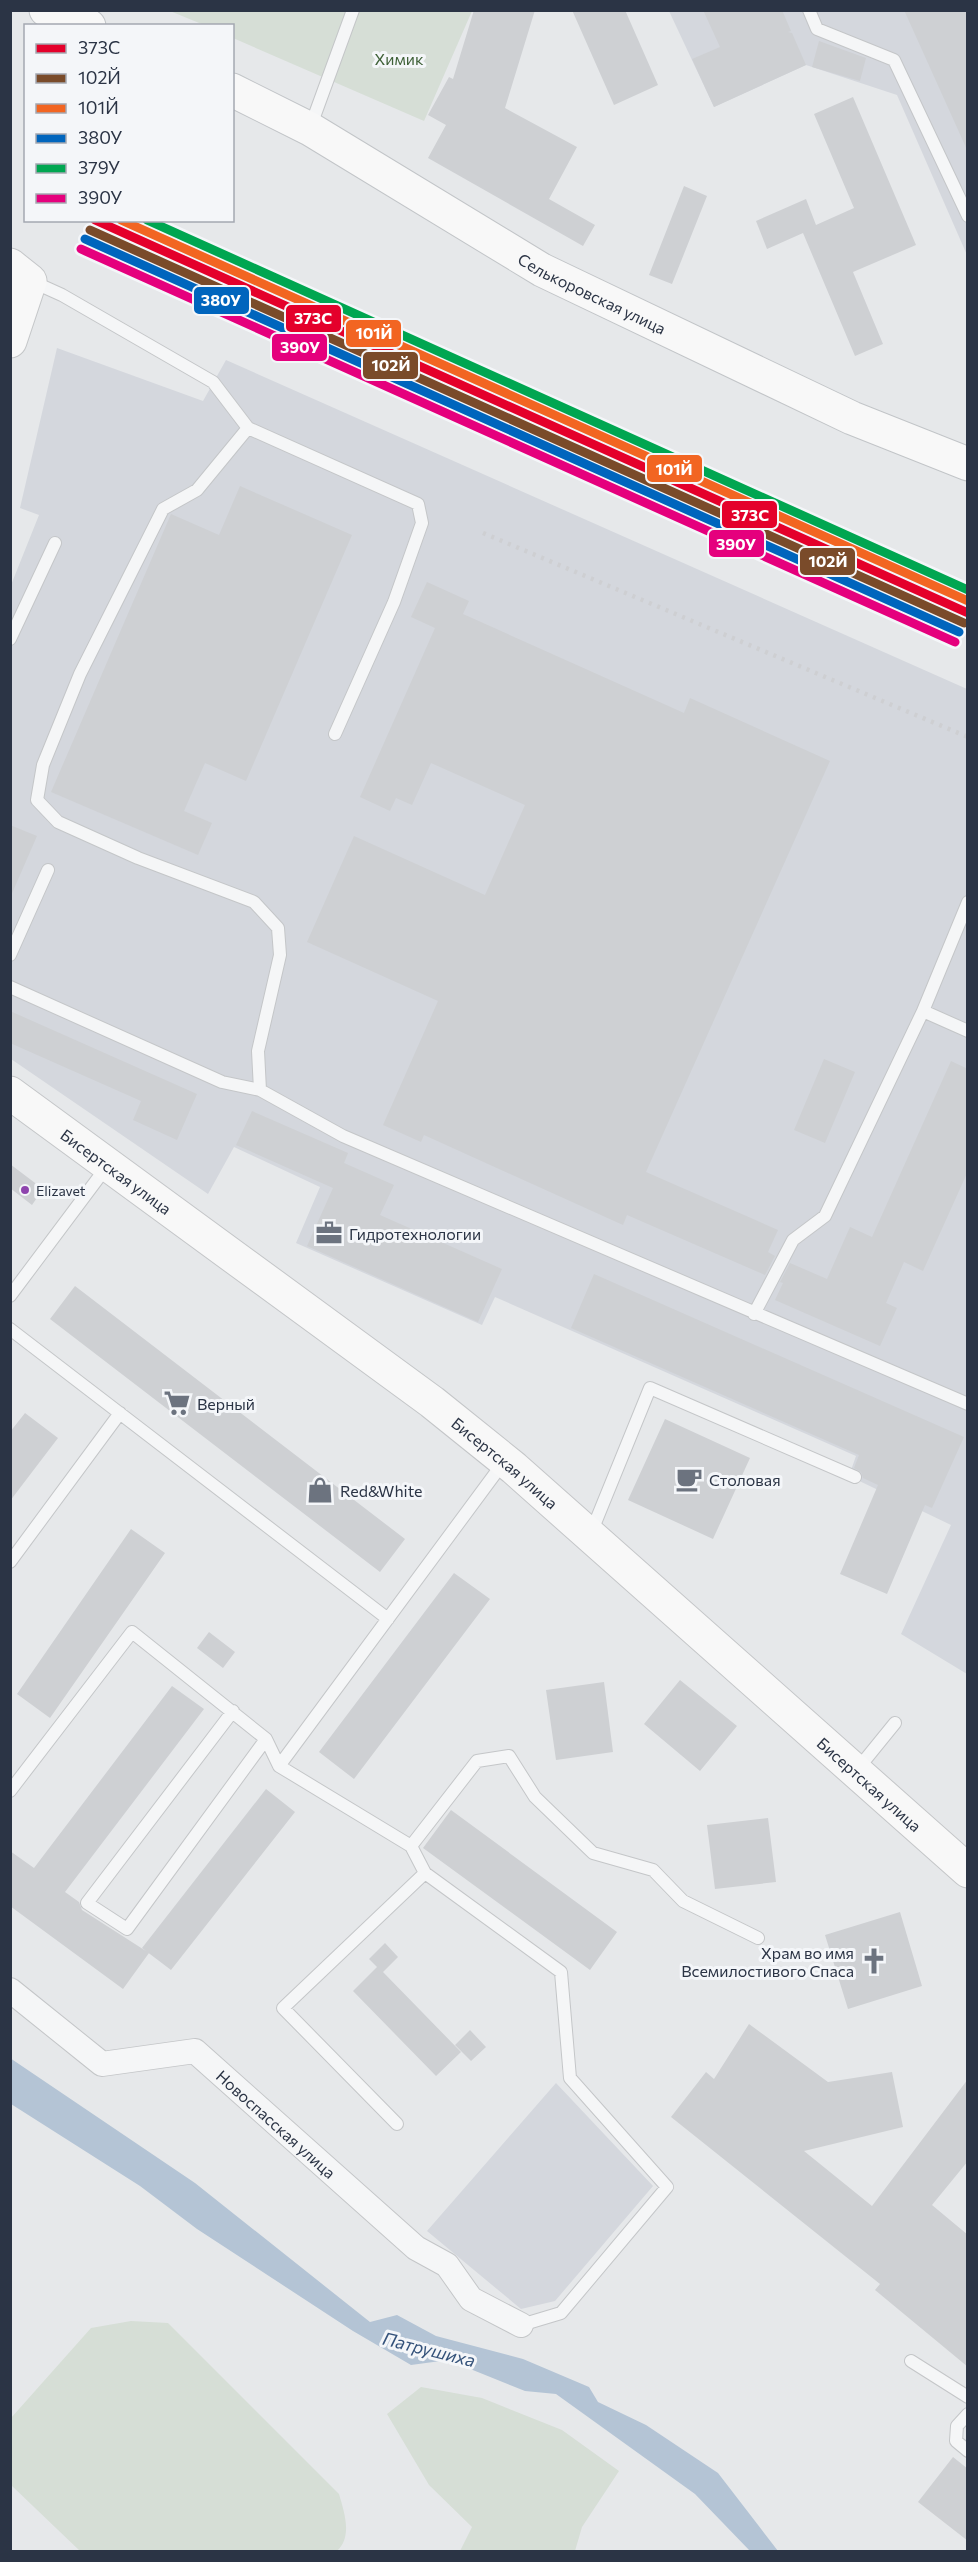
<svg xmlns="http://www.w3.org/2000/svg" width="978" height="2562" font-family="Commissioner,sans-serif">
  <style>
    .built { fill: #d4d7dd }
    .green { fill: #d6ded6 }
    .water { fill: #b4c4d5 }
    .building { fill: #ced0d3 }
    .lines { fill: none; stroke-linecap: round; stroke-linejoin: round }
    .service-casing { stroke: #c4c6c8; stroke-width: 14 }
    .minor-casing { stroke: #c4c6c8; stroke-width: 26 }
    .secondary-casing { stroke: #c4c6c8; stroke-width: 35 }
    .primary-casing { stroke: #c2c5c8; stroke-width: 35 }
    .service { stroke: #f5f6f7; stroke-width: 12 }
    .minor { stroke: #f5f6f7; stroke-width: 24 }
    .secondary { stroke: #f8f8f8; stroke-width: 33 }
    .primary { stroke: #f8f8f8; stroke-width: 33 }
    .rail { stroke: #cecfd2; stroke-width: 4.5; stroke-dasharray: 3 6; stroke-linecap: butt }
    .rail-1-casing { stroke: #f4f6f9; stroke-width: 14 }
    .rail-2-casing { stroke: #f4f6f9; stroke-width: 14 }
    .rail-3-casing { stroke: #f4f6f9; stroke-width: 14 }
    .rail-4-casing { stroke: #f4f6f9; stroke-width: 14 }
    .rail-5-casing { stroke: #f4f6f9; stroke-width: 14 }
    .rail-6-casing { stroke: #f4f6f9; stroke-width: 14 }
    .rail-1 { stroke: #e4002b; stroke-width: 9 }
    .rail-2 { stroke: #7a4b2a; stroke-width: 9 }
    .rail-3 { stroke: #f26522; stroke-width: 9 }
    .rail-4 { stroke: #0065bd; stroke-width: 9 }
    .rail-5 { stroke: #00a651; stroke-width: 9 }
    .rail-6 { stroke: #e5007d; stroke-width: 9 }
    .bus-dot { fill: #8e44ad; stroke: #f4f6f9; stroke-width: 2 }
    .labels { text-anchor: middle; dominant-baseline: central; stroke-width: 6; stroke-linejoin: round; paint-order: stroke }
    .bus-label { font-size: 14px; fill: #2b3445; stroke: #f4f6f9; text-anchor: start }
    .park-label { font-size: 16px; fill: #3f6138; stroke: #f4f6f9 }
    .street-label { font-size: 16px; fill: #2b3445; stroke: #f4f6f9 }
    .poi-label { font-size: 16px; fill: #2b3445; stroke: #f4f6f9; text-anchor: start }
    .water-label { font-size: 18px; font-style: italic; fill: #34527a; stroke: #f4f6f9 }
    .line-badge { stroke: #f4f6f9; stroke-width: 2 }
    .badge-label { font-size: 16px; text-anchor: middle; font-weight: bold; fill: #fff }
  </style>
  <rect width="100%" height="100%" fill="#e6e8ea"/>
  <path class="built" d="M669,11h298v244l-70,-160 -91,-30 -92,42z
    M57,348l146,53 23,-41 741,329v985l-66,-40 50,-109 -102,-49 7,-20 -361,-159 -13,28 -186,-82 24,-56 -86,-40 -26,47 -197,-135v-474l28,-70 -19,-7z
    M556,2083l97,103 -98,115 -34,8 -94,-78z"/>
  <path class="green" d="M170,11h302l-48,110 -191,-83 -1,-12 -28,-1z
    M131,2321l37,2 171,171c5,18 14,42 -2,57h-257l-69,-66v-67l80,-90z
    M421,2387l61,11 80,32 57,41 -37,56 -7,24h-115l12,-24 -43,-42 -42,-71z"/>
  <path class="water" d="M10,2058l185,125 175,139 27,-7 39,21 87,23 66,28 9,15 48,23 72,48 60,78h-28l-55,-57 -139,-100 -31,-3 -77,-31 -37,5 -58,-34 -156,-102 -57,-43 -129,-82z"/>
  <path class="building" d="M474,10h61l-30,98 72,39 -28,52 46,26 -12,21 -155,-88 18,-33 -18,-10 21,-38 4,2z
    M572,10h53l33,75 -44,20z
    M703,10h79l9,21 -3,1 4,1 14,32 -92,42 -22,-48 28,-12z
    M904,10h64v142z
    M819,41l47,17 -6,23 -48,-14z
    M853,97l63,148 -63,27 30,72 -28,12 -52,-123 -36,16 -11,-28 50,-22 10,26 38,-17 -40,-94z
    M684,186l23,10 -35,88 -23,-9z
    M240,486l112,49 -106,246 -41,-18 -21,48 28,12 -14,32 -147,-63 120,-278 48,21z
    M427,582l42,19 -6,13 221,99 6,-15 140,63 -184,411 132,58 -10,22 7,4 -10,19 -138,-60 -4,10 -199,-90 -3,7 -38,-17 55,-124 -131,-59 47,-106 131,59 40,-90 -94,-42 -19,42 -16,-7 -6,13 -30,-14 75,-169 -24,-11z
    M10,825l27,11 -27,62z
    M10,1011l187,83 -20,46 -44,-20 8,-19 -131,-58z
    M824,1059l31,13 -30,71 -31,-13z
    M951,1061l17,8v102l-45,100 -19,-9 -18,41 11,5 -17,38 -105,-46 8,-17 -3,-1 10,-19 37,16 23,-52 22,10z
    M252,1111l96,42 -4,10 50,22 -14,30 122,54 -24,53 -171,-76 26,-58 -97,-43z
    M10,1164l33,25 -11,16 -22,-17z
    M594,1274l370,163 -32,71 -7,-3 -38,89 -47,-20 38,-89 -15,-7 -2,-6 -7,-4 5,-13 -288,-127z
    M75,1286l330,253 -25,33 -330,-253z
    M25,1413l33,25 -48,63v-69z
    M665,1419l85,39 -37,81 -85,-39z
    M131,1529l34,24 -115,165 -33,-24z
    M454,1573l36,26 -136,180 -35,-27z
    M209,1632l26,20 -12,16 -26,-20z
    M680,1680l57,46 -37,45 -56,-47z
    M604,1682l9,70 -57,8 -10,-70z
    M172,1686l32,23 -139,183 14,10 3,8 67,43 -26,36 -113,-83v-55l24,17z
    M266,1789l29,23 -124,158 -29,-22z
    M451,1810l166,122 -27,38 -167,-122z
    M768,1818l8,64 -61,7 -8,-64z
    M900,1912l22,74 -74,23 -23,-74z
    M385,1943l13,14 -15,15 78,80 -25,24 -83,-85 24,-24 -8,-8z
    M749,2024l79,58 64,-10 11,55 -99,24 68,55 96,-127v82l-36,44 36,30v132l-93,-77 5,-6 -209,-167 35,-45 8,7z
    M470,2030l16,17 -15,14 -16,-16z
    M953,2457l15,12v72l-50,-39z"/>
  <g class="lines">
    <g class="service-casing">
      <path id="service" d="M809,10l8,19 77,31 74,156
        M310,128l43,-118
        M31,281l31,14 151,87 35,46 170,76 4,19 -28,79 -59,132
        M248,428l-51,62 -34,19 -83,165 -37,91 -6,35 21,22 80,36 116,44 24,26 2,27 -22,96 2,39 83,46 625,268
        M10,639l45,-96
        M10,955l38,-85
        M10,987l212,95 38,8
        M923,1011l45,-109
        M10,1296l98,-131
        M754,1314l39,-74 32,-24 98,-205 45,20
        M10,1329l378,290
        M503,1463l-224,303 132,80 14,27 136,99 9,106 97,109 -106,126 -40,12
        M591,1533l59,-145 205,89
        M10,1562l110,-149
        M233,1711l-146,192 40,26 139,-190
        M856,1771l39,-48
        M10,1791l122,-159 134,107 13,27
        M411,1846l66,-85 32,-5 26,41 58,56 60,17 30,31 75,37
        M397,2124l-114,-116 142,-135
        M911,2361l57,36
        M968,2414l-11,12 -1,15 12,10"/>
    </g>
    <g class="minor-casing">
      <g id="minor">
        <path id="s1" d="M10,1990l92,74 93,-13 221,197 31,17 24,34 50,26"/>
      </g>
    </g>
    <g class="secondary-casing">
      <g id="secondary">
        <path d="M10,265l20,16 -20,60"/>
        <path id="s2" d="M10,1093l422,309 82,66 454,403"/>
      </g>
    </g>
    <g class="primary-casing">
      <g id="primary">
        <path d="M46,10l43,16"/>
        <path id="s3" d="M232,90l78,39 232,141 310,148 116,46"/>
      </g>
    </g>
    <use href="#service" class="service"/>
    <use href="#minor" class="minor"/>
    <use href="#secondary" class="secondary"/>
    <use href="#primary" class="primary"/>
    <path class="rail" d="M483,533l485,204"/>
    <g class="rail-1-casing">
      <path id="rail-1" d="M95,220l873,393"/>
    </g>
    <g class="rail-2-casing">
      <path id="rail-2" d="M90,230l874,393"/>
    </g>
    <g class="rail-3-casing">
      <path id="rail-3" d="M121,220l847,381"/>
    </g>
    <g class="rail-4-casing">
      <path id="rail-4" d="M85,239l874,393"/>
    </g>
    <g class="rail-5-casing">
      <path id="rail-5" d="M147,220l821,370"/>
    </g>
    <g class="rail-6-casing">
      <path id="rail-6" d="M81,249l874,393"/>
    </g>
    <use href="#rail-1" class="rail-1"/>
    <use href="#rail-2" class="rail-2"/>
    <use href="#rail-3" class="rail-3"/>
    <use href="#rail-4" class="rail-4"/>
    <use href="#rail-5" class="rail-5"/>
    <use href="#rail-6" class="rail-6"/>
  </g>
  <defs>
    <g id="office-bare" transform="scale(2.07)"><path d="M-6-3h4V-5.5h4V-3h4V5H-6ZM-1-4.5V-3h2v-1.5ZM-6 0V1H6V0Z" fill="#6c737f" stroke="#f4f6f9" stroke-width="2.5" paint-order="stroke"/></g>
    <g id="supermarket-bare" transform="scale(2.07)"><path d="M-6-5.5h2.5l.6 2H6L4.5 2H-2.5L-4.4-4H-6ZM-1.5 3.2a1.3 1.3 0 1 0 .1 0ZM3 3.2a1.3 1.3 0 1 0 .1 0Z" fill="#6c737f" stroke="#f4f6f9" stroke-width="2.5" paint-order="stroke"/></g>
    <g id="cafe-bare" transform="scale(2.07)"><path d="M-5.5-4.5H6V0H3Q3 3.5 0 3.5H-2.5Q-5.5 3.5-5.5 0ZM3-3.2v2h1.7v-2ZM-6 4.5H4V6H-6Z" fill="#6c737f" stroke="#f4f6f9" stroke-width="2.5" paint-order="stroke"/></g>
    <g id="shop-bare" transform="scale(2.07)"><path d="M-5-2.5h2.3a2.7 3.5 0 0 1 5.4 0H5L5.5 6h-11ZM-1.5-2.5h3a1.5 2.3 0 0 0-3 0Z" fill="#6c737f" stroke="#f4f6f9" stroke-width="2.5" paint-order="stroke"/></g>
    <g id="church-bare" transform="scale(2.07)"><path d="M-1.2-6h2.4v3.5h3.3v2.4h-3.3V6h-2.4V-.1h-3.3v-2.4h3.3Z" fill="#6c737f" stroke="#f4f6f9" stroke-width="2.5" paint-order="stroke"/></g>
  </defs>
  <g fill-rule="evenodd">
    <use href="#office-bare" x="329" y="1233"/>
    <use href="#supermarket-bare" x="177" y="1403"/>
    <use href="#cafe-bare" x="689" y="1479"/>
    <use href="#shop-bare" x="320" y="1490"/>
    <use href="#church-bare" x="874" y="1961"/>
  </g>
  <circle class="bus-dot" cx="25" cy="1190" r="5"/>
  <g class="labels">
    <g class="bus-label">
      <text x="36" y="1190">Elizavet</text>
    </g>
    <g class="park-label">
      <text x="399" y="58">Химик</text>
    </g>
    <g class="street-label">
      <text stroke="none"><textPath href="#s3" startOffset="414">Селькоровская улица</textPath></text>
      <text stroke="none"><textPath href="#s2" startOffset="132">Бисертская улица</textPath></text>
      <text stroke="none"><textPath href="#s2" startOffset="618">Бисертская улица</textPath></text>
      <text stroke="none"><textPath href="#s2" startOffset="1104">Бисертская улица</textPath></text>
      <text stroke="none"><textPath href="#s1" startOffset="321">Новоспасская улица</textPath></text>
    </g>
    <g class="poi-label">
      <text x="349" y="1233">Гидротехнологии</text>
      <text x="197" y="1403">Верный</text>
      <text x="709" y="1479">Столовая</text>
      <text x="340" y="1490">Red&amp;White</text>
      <text x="854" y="1952" text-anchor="end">Храм во имя<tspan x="854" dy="18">Всемилостивого Спаса</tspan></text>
    </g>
    <g class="water-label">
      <text transform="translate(429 2349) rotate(14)">Патрушиха</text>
    </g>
  </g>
  <g class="line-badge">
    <rect x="193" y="286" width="57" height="29" rx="6" fill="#0065bd"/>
    <rect x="285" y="304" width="57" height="29" rx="6" fill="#e4002b"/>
    <rect x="345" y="319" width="57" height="29" rx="6" fill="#f26522"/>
    <rect x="271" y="333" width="57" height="29" rx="6" fill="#e5007d"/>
    <rect x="362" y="351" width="57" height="29" rx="6" fill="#7a4b2a"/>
    <rect x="646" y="454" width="57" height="29" rx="6" fill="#f26522"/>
    <rect x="721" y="500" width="57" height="29" rx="6" fill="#e4002b"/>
    <rect x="708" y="529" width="57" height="29" rx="6" fill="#e5007d"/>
    <rect x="799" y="547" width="57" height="29" rx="6" fill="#7a4b2a"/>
  </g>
  <g class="badge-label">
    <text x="221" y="306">380У</text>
    <text x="313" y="324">373C</text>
    <text x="374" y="339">101Й</text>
    <text x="300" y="353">390У</text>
    <text x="391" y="371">102Й</text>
    <text x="674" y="475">101Й</text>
    <text x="750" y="521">373C</text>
    <text x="736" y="550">390У</text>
    <text x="828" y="567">102Й</text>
  </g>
  <rect width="978" height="2562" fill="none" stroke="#2b3445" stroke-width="24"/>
  <rect x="24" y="24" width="210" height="198" fill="#f4f6f9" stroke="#a4a8b1" stroke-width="1.5"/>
  <rect x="36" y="44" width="30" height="9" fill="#e4002b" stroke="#a4a8b1" stroke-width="1.5"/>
  <text x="78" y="54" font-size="18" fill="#2b3445">373C</text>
  <rect x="36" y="74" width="30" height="9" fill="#7a4b2a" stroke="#a4a8b1" stroke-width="1.5"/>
  <text x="78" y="84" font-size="18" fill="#2b3445">102Й</text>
  <rect x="36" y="104" width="30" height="9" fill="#f26522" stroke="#a4a8b1" stroke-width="1.5"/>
  <text x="78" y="114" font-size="18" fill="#2b3445">101Й</text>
  <rect x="36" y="134" width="30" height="9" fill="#0065bd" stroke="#a4a8b1" stroke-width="1.5"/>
  <text x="78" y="144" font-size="18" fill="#2b3445">380У</text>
  <rect x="36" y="164" width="30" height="9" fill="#00a651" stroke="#a4a8b1" stroke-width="1.5"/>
  <text x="78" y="174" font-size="18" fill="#2b3445">379У</text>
  <rect x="36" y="194" width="30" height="9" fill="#e5007d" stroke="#a4a8b1" stroke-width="1.5"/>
  <text x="78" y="204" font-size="18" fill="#2b3445">390У</text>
</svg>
